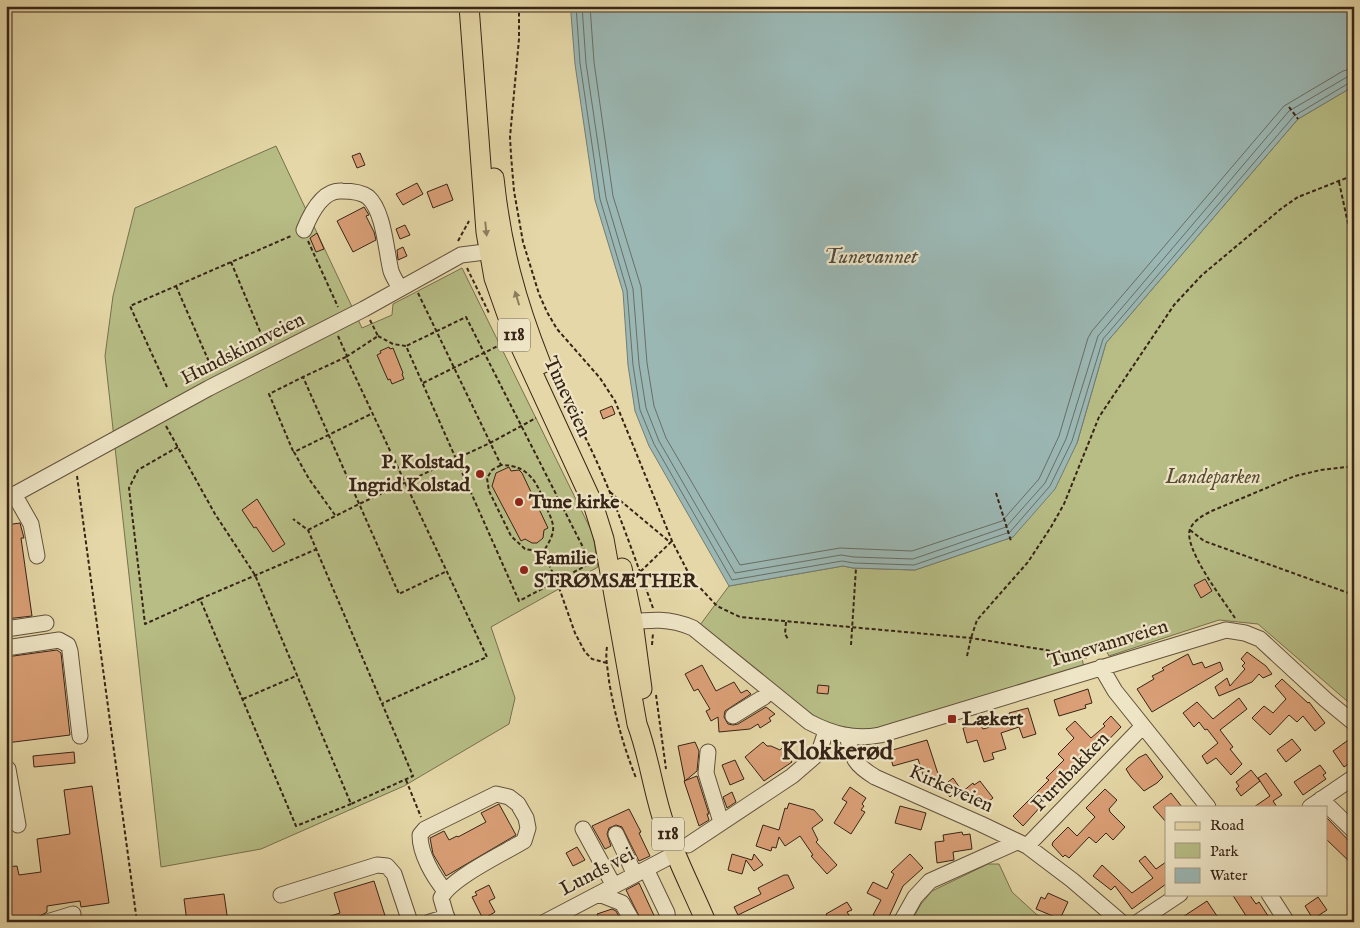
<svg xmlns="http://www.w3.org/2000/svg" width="1360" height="928" font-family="'IM FELL English',serif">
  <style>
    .green { fill: #b7bd85; stroke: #77704e }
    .water { fill: #9bb7b3; stroke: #737c75 }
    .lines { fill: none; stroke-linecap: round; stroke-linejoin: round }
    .shore { stroke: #696e65; stroke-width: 1 }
    .building { fill: #da9f76; stroke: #372417 }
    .minor-casing { stroke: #62513b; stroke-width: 17 }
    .major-casing { stroke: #372417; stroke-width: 21 }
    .path { stroke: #372417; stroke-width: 2; stroke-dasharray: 4 2.5; stroke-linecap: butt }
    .minor { stroke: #eee5c6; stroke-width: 15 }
    .major { stroke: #e5d7a7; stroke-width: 19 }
    .oneway { fill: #8e7e5f }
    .poi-dot { fill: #8f2418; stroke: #eee5c6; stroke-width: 2 }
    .labels { text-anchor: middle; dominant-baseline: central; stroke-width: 4.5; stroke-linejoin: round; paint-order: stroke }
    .shield { fill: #eee5c6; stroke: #6e5e4c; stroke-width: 1 }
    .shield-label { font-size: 19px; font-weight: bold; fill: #372417 }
    .street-label { font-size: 20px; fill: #372417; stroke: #eee5c6 }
    .poi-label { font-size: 20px; font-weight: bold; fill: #372417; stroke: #eee5c6; text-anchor: start }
    .park-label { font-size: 20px; font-style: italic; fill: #574a32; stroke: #eee5c6 }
    .water-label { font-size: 21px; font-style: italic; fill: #50493e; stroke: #eee5c6 }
    .district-label { font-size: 25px; font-weight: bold; fill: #372417; stroke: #eee5c6 }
  </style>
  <rect width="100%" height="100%" fill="#e5d7a7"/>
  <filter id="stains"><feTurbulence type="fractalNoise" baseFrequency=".004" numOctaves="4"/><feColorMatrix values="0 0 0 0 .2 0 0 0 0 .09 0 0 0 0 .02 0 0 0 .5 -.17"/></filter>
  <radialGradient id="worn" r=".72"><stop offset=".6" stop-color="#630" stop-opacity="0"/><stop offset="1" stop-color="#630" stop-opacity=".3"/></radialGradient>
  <path class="green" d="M1354,86v621l-96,-83 -39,-4 -110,36 -8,-15 -21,9 4,17 -204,61 -21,2 -29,-6 -23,-12 -107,-87 29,-39 114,-20 10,2 62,2 98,-33 64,-94 29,-100 192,-224z
    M276,146l86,182 30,-13 1,-11 69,-36 131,266 5,33 -107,60 24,71 -6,26 -105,62 -143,63 -100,18 -56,-511 8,-60 22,-88z
    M988,864h11l13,28 24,22 13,8h-138l10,-18 11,-13z"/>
  <path class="water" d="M571,6h783v80l-56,33 -192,224 -29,100 -22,46 -42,48 -98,33 -62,-2 -10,-2 -114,20 -80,-140 -14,-35 -7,-46 -5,-73 -28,-92 -20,-136 -4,-50z"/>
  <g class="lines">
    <path class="shore" d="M576,6l4,57 20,136 27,91 6,75 7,45 14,34 78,136 110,-19 12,2 60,2 96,-33 40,-46 22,-45 31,-102 191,-223 55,-33 5,-1
      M582,6l4,57 20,135 27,91 6,75 7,44 13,33 76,132 106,-18 13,2 59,2 93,-32 39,-44 21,-44 32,-103 191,-225 58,-34 7,-1
      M590,6l4,56 19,134 28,91 6,76 7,43 12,32 74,127 100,-17 72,3 90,-30 37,-42 20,-43 29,-98 4,-7 192,-225 59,-35 11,-3"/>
  </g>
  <path class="building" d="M360,153l5,12 -8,3 -5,-12z
    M417,183l6,11 -20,11 -7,-11z
    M447,184l6,16 -20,8 -6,-16z
    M364,207l5,8 -3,1 8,16 2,8 -23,12 -16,-31z
    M405,225l5,10 -10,4 -4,-10z
    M317,233l7,16 -8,3 -6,-14z
    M403,247l4,9 -9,4 -1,-10z
    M389,347l1,2 3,-1 10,25 -1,1 2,5 -12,5 -2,-5 -2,1 -11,-25 4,-2 -1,-2z
    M612,406l3,8 -12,5 -3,-8z
    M509,467l2,4 8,-1 3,3 26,55 -4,2 -1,8 -6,5h-5l-7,-4 -4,2 -29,-55 4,-13z
    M257,499l28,45 -12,8 -17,-25 -2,1 -12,-18z
    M20,523l4,15h-3l11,78 -26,3v-94z
    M1205,579l7,12 -11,7 -7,-13z
    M57,650l4,3 9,82 -64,8v-86z
    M1247,652l19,14 6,8 -9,4 -4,-4 -7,8 -33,14 -4,-9 12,-9 3,8 15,-17 -3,-3 3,-3 -4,-4z
    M1188,654l5,11 9,-3 3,6 15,-6 3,8 -71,42 -15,-23 17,-10 -2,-3 12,-6 -2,-2z
    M702,665l14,26 18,-9 7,11 6,-3 4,4 -26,17 -1,6 4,7 5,1 5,-1 28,-17 9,7 -6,4 2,3 -11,7 -2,-4 -8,5 -31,3 -1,-15 -7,4 -5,-10 4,-2 -12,-20 -4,2 -9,-17z
    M1282,679l26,24 1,-1 16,21 -10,8 -12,-15 -6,6 -8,-7 -19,20 -18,-17 12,-12 9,7 13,-14 -11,-13z
    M818,685l11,1 -1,8 -11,-1z
    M1088,689l4,14 -7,2 1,3 -27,8 -5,-16z
    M1239,698l8,11 -27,21 13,17 -3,2 12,15 -11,11 -15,-17 -9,6 -5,-8 16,-13 -11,-14 -2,1 -6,-8 -5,5 -11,-14 14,-11 16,17z
    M1028,708l8,26 -13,4 -4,-11 -18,6 5,16 -14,4 2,6 -10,3 -7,-22 -10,3 -4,-15 16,-5 4,6 29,-8 -3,-8z
    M1111,716l10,11 -65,67 -2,-2 -31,34 -10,-10 36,-36 -3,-2 18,-18 -6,-6 16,-16 -8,-9 9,-8 16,17 14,-12 -2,-2z
    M1354,736v24l-10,7 -11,-16z
    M1292,739l9,11 -15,12 -9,-12z
    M927,740l13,40 -14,4 -8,-25 -25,7 -4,-15z
    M695,742l4,9 -2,20 -12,10 -7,-35z
    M763,742l4,4h4l9,4 2,-2 10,14 -28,19 -19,-24z
    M74,752l1,11 -41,4 -1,-11z
    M1146,754l17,23 -6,6 -13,8 -13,-14 -5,-8 12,-11z
    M735,760l9,19 -14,6 -8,-20z
    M1320,765l6,8 -3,2 3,4 -23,16 -9,-13z
    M1251,770l9,11 -19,15 -5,-7 3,-3 -3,-4z
    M1266,773l16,22 -9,6 4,6h-23l16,-11 -12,-18z
    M697,776l12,38h-2l2,6 -10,6 -15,-45z
    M953,778l7,10 -10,9 -8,-10z
    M980,781l13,17 -9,7 -2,-3 -4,4 -3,-4 -3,2 -3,-2 -7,-10 11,-9 1,2z
    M92,786l17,117 -28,4 -1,-6 -33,5v6l-7,4 -34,4v-53l11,-1 2,9 22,-3 -4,-33 33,-5 -6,-44z
    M850,787l16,11 -4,6 2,2 -3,4 4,2 -14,22 -17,-11 13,-21 -5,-3z
    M1105,789l12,11 -8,9 1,3 15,15 -12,13 -7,-7 -10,10 -7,-6 -20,21 -4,-3 -2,2 -11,-12 1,-3 15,-15 9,9 18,-19 -9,-9z
    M732,792l4,10 -9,6 -4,-11z
    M1171,793l11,14h-16v15l-13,-15z
    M789,803l25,7 9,10 -11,8 6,12 -2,2 21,23 -10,9 -16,-18 2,-1 -13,-19 -15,10 -6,-9 -3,11 -4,-1 -1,4 -15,-5 7,-21 16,5 6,-22 2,1z
    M499,804l17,31 -70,41 -13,-22 -3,-16 14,-7 5,9 8,-4 1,1 28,-15 -5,-9z
    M900,806l26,7 -5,17 -26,-7z
    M629,809l12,23 -2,1 11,23 -11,5 -17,-34 -6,-2 -7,3 -2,6 4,12 -6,3 -13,-23z
    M1326,817l28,29v20l-28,-27z
    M962,832l1,3 7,-1 2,15 -19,3 1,8 -17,3 -2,-21 9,-1 -1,-6z
    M577,847l8,13 -12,6 -7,-13z
    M732,854l20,6 2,-6 9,11 -9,6 -8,-11 -4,14 -14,-4z
    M910,854l13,14 -20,18 -16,35 -14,-6 8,-15 -14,-7 6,-11 14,7 7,-15 -3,-2z
    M1145,856l11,13 10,-7v22l-34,25 -17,-23 -4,4 -18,-14 9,-11 30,28 21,-15 -14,-17z
    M784,875h4l6,13 -56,27 -4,-8 27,-13 -3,-6z
    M374,881l13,41h-69v-2l22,-7 -6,-20z
    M639,883l18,39h-15l-16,-32z
    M489,885l6,13 -6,3 6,11 -12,7 -11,-22 5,-2 -2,-3z
    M1048,893l20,9 -8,17 -24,-10 5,-12 4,2z
    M224,894l4,28h-41l-3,-23z
    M1232,894h17l7,10 3,-2 13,20h-22z
    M1318,897l9,13 -14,9 -8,-13z
    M1207,901l10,15 -8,6h-34z
    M847,902l5,8 -5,2 6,10h-23l-4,-8z
    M612,909l4,2 6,11h-22l-3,-8z"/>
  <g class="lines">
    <g class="minor-casing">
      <path id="minor" d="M304,230c6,-15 18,-41 38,-39 8,0 19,1 26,6 16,14 18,54 23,74 2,6 6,12 9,17
        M14,494l17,30 6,32
        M6,499l203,-111 155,-79 97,-54 40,-5
        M622,623c27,-3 45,-6 71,5l116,94c23,12 45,18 71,13l346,-105 19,3 15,6 66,61 28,23
        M6,629l40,-6
        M6,648l53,-8 9,5 2,6 10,85
        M1101,667l14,24 93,116
        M733,716l31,-19 5,-6
        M847,736c6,23 7,28 28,41l106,47 46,22 45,34 49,42
        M708,752l-2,21 15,49
        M6,769h2l10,56
        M1321,799l33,32
        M1310,807l44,-30
        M583,829l31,57
        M616,834l19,41
        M688,845l104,-69 22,-19 6,-8 6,-18
        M1027,846l116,-120
        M646,869l21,44 1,9
        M445,891c-12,-15 -25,-37 -25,-56l5,-6 71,-35 13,3 9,7 8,14 2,10 -4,13c-20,12 -73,37 -83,57l7,24
        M599,894l23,9 11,19
        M1269,894l18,28
        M281,895l96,-30 10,1 7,8 16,48
        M47,922l26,-8
        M430,922l17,-5
        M545,922l122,-64
        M901,922l14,-25 15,-16 87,-39
        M1138,922l42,-28"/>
    </g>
    <g class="major-casing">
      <path id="major" d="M469,6l17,226 8,46 17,48 82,178 11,35 33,185c12,32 16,67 27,99 11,34 28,66 42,99
        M494,178c7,68 22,123 47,186
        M622,568l11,54 9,67"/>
    </g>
    <path class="path" d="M519,6v33l-9,98 1,18 3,36 9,51 16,52 8,18 10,17 43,49 15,23 57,140 19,37 26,28 23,11 231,21 106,17 10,3
      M1289,107l9,12
      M1339,182l15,69
      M308,241l30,66
      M458,241l11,-20
      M231,262l33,79
      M467,268l22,45
      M176,286l37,85
      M418,293l83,172c29,0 37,19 46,44 3,7 7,14 6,22 -1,7 -6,15 -10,21l-18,-3 -14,-13 -22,-45 -2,-13 5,-8 9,-5
      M370,320l8,16 -32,21 141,300 -104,46
      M338,336l9,20
      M378,336l15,8 13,2 113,255 72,-38 -125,-246 -60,29
      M346,357l-43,20 96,217 48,-23
      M423,383l81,-40
      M167,387l-37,-81 161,-70
      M564,407l3,-1 3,3c29,50 50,108 70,163
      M166,426l49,88 40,61 96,229 62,-28 -105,-246 -15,-11
      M178,447l-40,23 -9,18 16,136 55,-25 96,227 55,-22
      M293,451l-24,-57 34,-17
      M77,476l60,446
      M610,492l61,51
      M996,493l15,48
      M335,515l-26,-36 -15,-27 79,-39
      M308,530l51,-26 131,-61 46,-25
      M1190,530l14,11 150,54
      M543,552l14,30 18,51 10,19 7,7 15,4
      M200,599l117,-50
      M653,608l-13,-36 32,-31
      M1235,618c-11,-17 -52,-70 -45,-89 4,-9 15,-15 24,-19l81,-34 26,-6 33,-4
      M786,622l-1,12 3,5
      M652,645l1,-12
      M851,645l5,-77
      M607,647c-2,11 1,23 2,34 6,35 14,64 27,97
      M967,656l4,-18 6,-18 51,-58 23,-35 13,-23 35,-87 75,-112 28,-30 80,-67 16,-11 56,-22
      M656,695l10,74
      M243,699l53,-23
      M406,780l15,37"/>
    <use href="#minor" class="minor"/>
    <use href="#major" class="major"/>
  </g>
  <defs><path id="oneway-solid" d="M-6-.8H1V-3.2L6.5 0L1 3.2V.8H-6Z" transform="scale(1.25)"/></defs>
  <g class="oneway">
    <use href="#oneway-solid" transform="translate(486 229) rotate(84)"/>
    <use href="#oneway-solid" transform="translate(517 298) rotate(-107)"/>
  </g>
  <g class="poi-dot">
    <circle cx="480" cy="474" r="5"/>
    <circle cx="519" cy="502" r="5"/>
    <circle cx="524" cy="570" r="5"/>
    <rect x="947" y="714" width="10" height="10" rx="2.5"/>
  </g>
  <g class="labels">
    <g class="shield">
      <rect x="498" y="318.5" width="32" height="33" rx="4"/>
      <rect x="652" y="817.5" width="32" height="33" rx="4"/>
    </g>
    <g class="shield-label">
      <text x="514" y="335">118</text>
      <text x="668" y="834">118</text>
    </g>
    <g class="street-label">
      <text transform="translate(243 349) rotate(-27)">Hundskinnveien</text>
      <text transform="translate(567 397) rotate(65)">Tuneveien</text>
      <text transform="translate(1108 644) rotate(-17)">Tunevannveien</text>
      <text transform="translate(1071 772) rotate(-46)">Furubakken</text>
      <text transform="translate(951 789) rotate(24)">Kirkeveien</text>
      <text transform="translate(597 872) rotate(-28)">Lunds vei</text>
    </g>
    <g class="poi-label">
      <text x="470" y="462" text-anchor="end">P. Kolstad,<tspan x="470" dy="23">Ingrid Kolstad</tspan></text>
      <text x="529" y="502">Tune kirke</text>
      <text x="534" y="558">Familie<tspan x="534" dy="23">STRØMSÆTHER</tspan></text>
      <text x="962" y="719">Lækert</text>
    </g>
    <g class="park-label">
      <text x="1213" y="477">Landeparken</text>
    </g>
    <g class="water-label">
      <text x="871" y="257">Tunevannet</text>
    </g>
    <g class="district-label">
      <text x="837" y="752">Klokkerød</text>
    </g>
  </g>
  <rect width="1360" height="928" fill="none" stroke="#e5d7a7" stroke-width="25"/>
  <rect x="8" y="8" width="1345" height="913" fill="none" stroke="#372417" stroke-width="2.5"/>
  <rect x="12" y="12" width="1335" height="903" fill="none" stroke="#372417"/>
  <rect x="1165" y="806" width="162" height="90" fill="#eee5c6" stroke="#a59880"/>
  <rect x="1175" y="822" width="25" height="8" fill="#e5d7a7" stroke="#a59880"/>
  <text x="1210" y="830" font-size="15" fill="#372417">Road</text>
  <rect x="1175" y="843" width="25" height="15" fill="#b7bd85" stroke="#a59880"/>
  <text x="1210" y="856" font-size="15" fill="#372417">Park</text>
  <rect x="1175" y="868" width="25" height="15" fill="#9bb7b3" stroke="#a59880"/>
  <text x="1210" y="880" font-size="15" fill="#372417">Water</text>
  <rect width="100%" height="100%" filter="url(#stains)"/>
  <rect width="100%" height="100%" fill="url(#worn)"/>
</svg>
